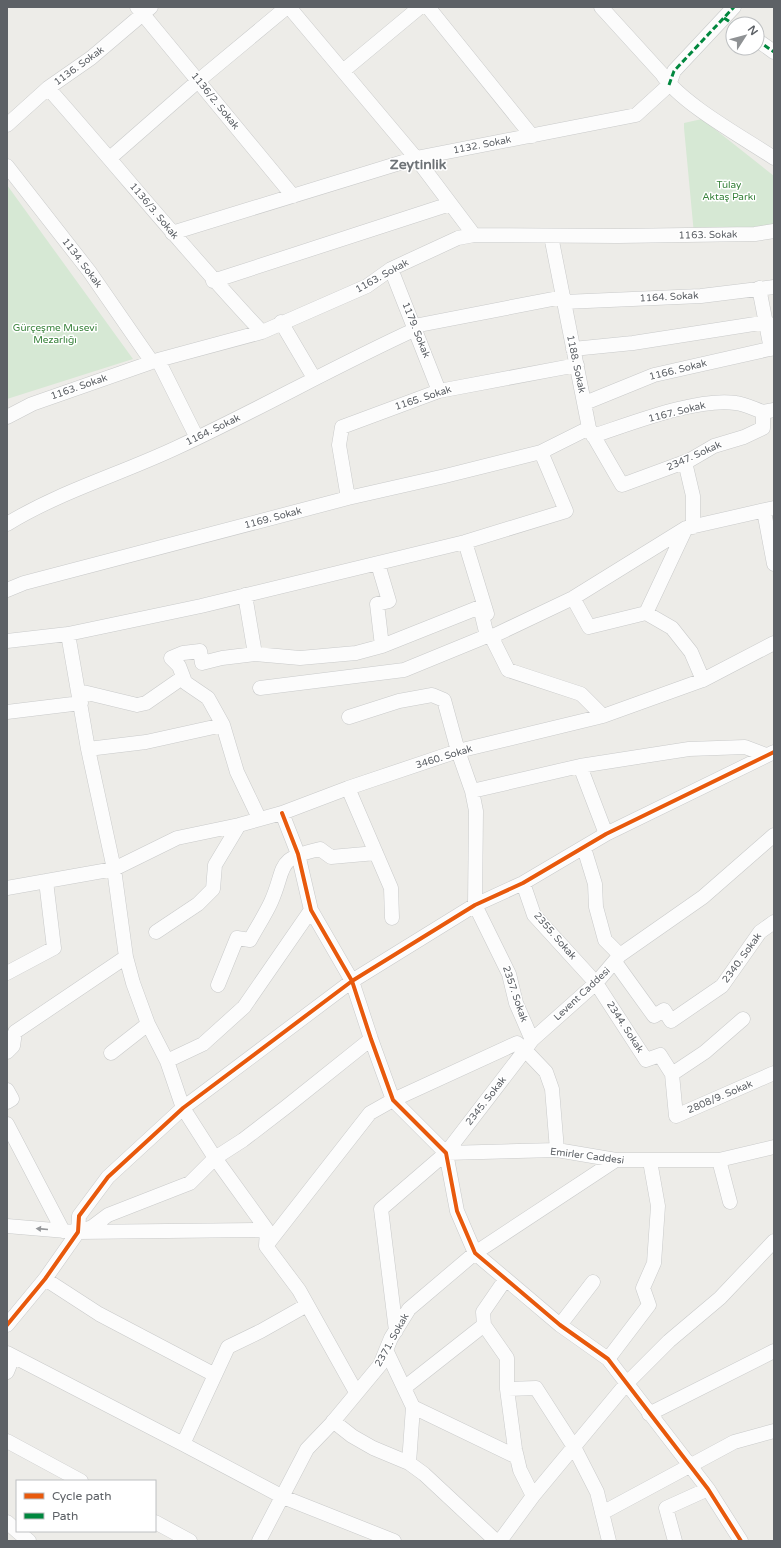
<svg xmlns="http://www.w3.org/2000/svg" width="781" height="1548" font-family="'Varela Round',sans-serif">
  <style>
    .green { fill: #d6e8d4 }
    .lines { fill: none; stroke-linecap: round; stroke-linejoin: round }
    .minor-casing { stroke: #c9caca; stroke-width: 15 }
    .minor { stroke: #fcfcfc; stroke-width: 14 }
    .quiet { stroke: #00873e; stroke-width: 3; stroke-dasharray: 6 3; stroke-linecap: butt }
    .cycleway-casing { stroke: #fff; stroke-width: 6 }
    .cycleway { stroke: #e8590c; stroke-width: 4 }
    .oneway { fill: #95979a }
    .labels { text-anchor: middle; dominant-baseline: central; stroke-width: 3; stroke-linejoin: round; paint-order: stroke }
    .street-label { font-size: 10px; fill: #5d6166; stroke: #fff }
    .park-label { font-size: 10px; fill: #38823b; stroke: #fff }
    .district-label { font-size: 14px; font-weight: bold; fill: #6e7377; stroke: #fff }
  </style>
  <rect width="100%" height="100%" fill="#edece8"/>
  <path class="green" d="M702,119l72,57v50l-80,8 -10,-106v-5z
    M7,185l126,174 -126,40z"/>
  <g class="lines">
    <g class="minor-casing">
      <path id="minor" d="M137,7l156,189
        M289,7l127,151 58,77
        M428,7l104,129
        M601,7l61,67c18,29 82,64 112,84
        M757,40l17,12
        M343,71l77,-64
        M48,88c72,81 139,165 214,244
        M7,125l41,-37 43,-30 60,-51
        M110,158l88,-77 89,-74
        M7,166l82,105 63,91
        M172,233l244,-75 220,-43 33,-30 5,-14 60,-64
        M551,236l38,192 33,57 68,-25 24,-14 30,-9 19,-9v-16l11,-2
        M391,269l48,122
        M213,281l237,-77
        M759,288l12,61
        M564,302l137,-6 73,-9
        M281,322l33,56
        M414,326l149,-29
        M573,349l60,-6 134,-21
        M158,360l39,78
        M585,403l69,-28 120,-27
        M7,417l25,-13 126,-44 104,-28 105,-46 24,-17 67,-31 16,-3 144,1 137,-2 19,-3
        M593,436c37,-12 105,-39 143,-33 9,1 18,6 27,9
        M685,462l8,34v31
        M348,498l-9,-53 3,-18 97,-36 138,-26
        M764,511l10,53
        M7,524c54,-33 114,-50 171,-77 80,-37 157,-81 238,-118
        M686,528l-40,85 26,15 19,24 12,28
        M465,542l22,72
        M378,564l11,37 -12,3 5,42
        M7,590l17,-7 324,-85 97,-22 96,-24 48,-24
        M245,595l10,59
        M573,598l16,29 57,-14
        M68,634l20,115 26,120 12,88 7,26 15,41 19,37 16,47 32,50 52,72
        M491,636l17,34 73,24 22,22
        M7,641l61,-7 133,-28 264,-64 101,-31 -25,-59
        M184,679l-5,-13 -8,-8 12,-5 17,-2 2,12 20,-5 33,-4 45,4 56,-5 26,-7 98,-39 7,29
        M260,688l144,-18 83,-34h6l80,-38 113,-70 88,-20
        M79,691l58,14 9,-2 36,-25 4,5 22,15 15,27 14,47 22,46
        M7,712l74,-9
        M349,717l50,-16 33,-6 12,5 14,51 14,40 4,20 -1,94 34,69 7,29 16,37
        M88,749l58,-7 77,-17
        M580,766l26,68
        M348,788l43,100 1,30
        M472,791l108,-25 109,-17 56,-2 21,8
        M282,813l16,41 13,56 41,71 19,58 22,61 53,53 11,58 18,42 85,72 48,34 100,130 33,52
        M584,848l11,36 1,23 9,33 15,15
        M523,883l11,32 62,68 50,77 14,-5 12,19
        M7,888l107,-19 63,-31 62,-13 43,-12 66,-25 110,-37 145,-35 100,-36 71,-37
        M156,932l42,-28 15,-15 2,-24 24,-40
        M615,962l39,54 10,-6 7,11 51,-35 38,-54 14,-10
        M7,973l47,-25 -8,-67
        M218,985l19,-47 13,2c7,-13 15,-25 21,-38 16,-36 3,-43 49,-53l11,8 45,-4
        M743,1019l-38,33 -33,22 4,42 98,-43
        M7,1052l6,-6 2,-14 111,-75
        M111,1053l37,-29
        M167,1061l36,-17 41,-37 67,-97
        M7,1090l5,9 -5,3
        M7,1124l56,107
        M446,1153l111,-3 59,10h103l55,-13
        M719,1160l11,42
        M7,1226l71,6 189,-2 -1,16 104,-133 23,-13 124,-57 8,7 7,-10 64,-57 24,-28 83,-58 71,-62
        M82,1231l10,-4 16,-12 82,-32 25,-25 28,-18 43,-33 85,-68
        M266,1246l33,44 57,102
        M45,1279l54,35 116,61
        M505,1280l-22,32 1,13 23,33v31l8,60 5,21 13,26
        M7,1325l38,-46 33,-47 1,-16 29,-39 75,-69 169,-127 123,-76 48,-22 83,-49 168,-82
        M560,1325l33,-43
        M396,1331l-15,-122 65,-56 79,-103 21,22 6,17 5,61
        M386,1350l27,57 -4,56
        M7,1353l176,91 100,53 111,44
        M608,1359l41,-54 -6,-17 11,-25 4,-57 -8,-45
        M7,1372l6,-15
        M404,1388l80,-63
        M507,1389l29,-1 38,59 23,45 12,49
        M413,1407l104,50
        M649,1414l125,-63
        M333,1421l19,15 21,12 36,15 15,11 72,67
        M7,1441l74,40
        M183,1444l45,-97 33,-16 46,-26
        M602,1513l132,-71 40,-11
        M7,1522l10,9
        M155,1522l35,19
        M17,1531l12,10
        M259,1541l48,-92 24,-25 49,-59 11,-27 18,-29 66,-56 141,-93
        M500,1541l33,-45 93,-112 43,-43 51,-43 54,-57
        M675,1541l-9,-33 42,-19"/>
    </g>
    <use href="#minor" class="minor"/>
    <path class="quiet" d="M724,18l9,6
      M757,40l17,12
      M669,85l5,-14 60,-64"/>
    <g class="cycleway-casing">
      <path id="cycleway" d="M282,813l16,41 13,56 41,71 19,58 22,61 53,53 11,58 18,42 85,72 48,34 100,130 33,52
        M7,1325l38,-46 33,-47 1,-16 29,-39 75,-69 169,-127 123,-76 48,-22 83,-49 168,-82"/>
    </g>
    <use href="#cycleway" class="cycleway"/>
  </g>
  <defs><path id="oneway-solid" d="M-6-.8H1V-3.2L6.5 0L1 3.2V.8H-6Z"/></defs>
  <use class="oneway" href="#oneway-solid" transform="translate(42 1229) rotate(-175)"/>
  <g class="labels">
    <g class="street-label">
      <text transform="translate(79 66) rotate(-36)">1136. Sokak</text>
      <text transform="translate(215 101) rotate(51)">1136/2. Sokak</text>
      <text transform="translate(482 145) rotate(-11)">1132. Sokak</text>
      <text transform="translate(154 211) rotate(50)">1136/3. Sokak</text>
      <text transform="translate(708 235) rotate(-1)">1163. Sokak</text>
      <text transform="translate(82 263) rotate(53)">1134. Sokak</text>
      <text transform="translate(382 276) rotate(-29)">1163. Sokak</text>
      <text transform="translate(669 297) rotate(-3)">1164. Sokak</text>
      <text transform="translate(416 330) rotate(68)">1179. Sokak</text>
      <text transform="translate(576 364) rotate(78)">1188. Sokak</text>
      <text transform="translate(678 370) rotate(-14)">1166. Sokak</text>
      <text transform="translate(79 387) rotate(-19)">1163. Sokak</text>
      <text transform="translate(423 398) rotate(-18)">1165. Sokak</text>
      <text transform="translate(677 412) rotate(-14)">1167. Sokak</text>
      <text transform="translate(213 430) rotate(-26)">1164. Sokak</text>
      <text transform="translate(694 456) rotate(-24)">2347. Sokak</text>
      <text transform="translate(273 518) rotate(-15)">1169. Sokak</text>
      <text transform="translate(444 757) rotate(-17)">3460. Sokak</text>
      <text transform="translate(555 936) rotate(49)">2355. Sokak</text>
      <text transform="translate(742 958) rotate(-54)">2340. Sokak</text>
      <text transform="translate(515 994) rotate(71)">2357. Sokak</text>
      <text transform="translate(582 994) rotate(-43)">Levent Caddesi</text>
      <text transform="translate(625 1027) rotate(57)">2344. Sokak</text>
      <text transform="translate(720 1097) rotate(-23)">2808/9. Sokak</text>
      <text transform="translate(486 1101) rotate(-52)">2345. Sokak</text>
      <text transform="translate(587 1156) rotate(7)">Emirler Caddesi</text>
      <text transform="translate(392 1340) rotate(-61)">2371. Sokak</text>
    </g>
    <g class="park-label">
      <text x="729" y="185">Tülay<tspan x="729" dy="12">Aktaş Parkı</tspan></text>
      <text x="55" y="328">Gürçeşme Musevi<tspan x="55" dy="12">Mezarlığı</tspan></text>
    </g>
    <g class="district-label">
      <text x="418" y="164">Zeytinlik</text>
    </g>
  </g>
  <rect width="781" height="1548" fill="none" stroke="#5d6166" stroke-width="16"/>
  <rect x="16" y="1480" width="140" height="52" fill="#ffffff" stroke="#bec0c2"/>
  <rect x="24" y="1493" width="20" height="6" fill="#e8590c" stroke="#bec0c2"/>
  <text x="52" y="1500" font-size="12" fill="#5d6166">Cycle path</text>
  <rect x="24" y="1513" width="20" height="6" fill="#00873e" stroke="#bec0c2"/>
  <text x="52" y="1520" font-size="12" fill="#5d6166">Path</text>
  <g transform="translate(745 36) rotate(54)"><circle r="19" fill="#ffffff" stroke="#bec0c2"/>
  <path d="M0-3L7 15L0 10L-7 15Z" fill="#8f9294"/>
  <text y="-6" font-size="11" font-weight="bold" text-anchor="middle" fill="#5d6166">N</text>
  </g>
</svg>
